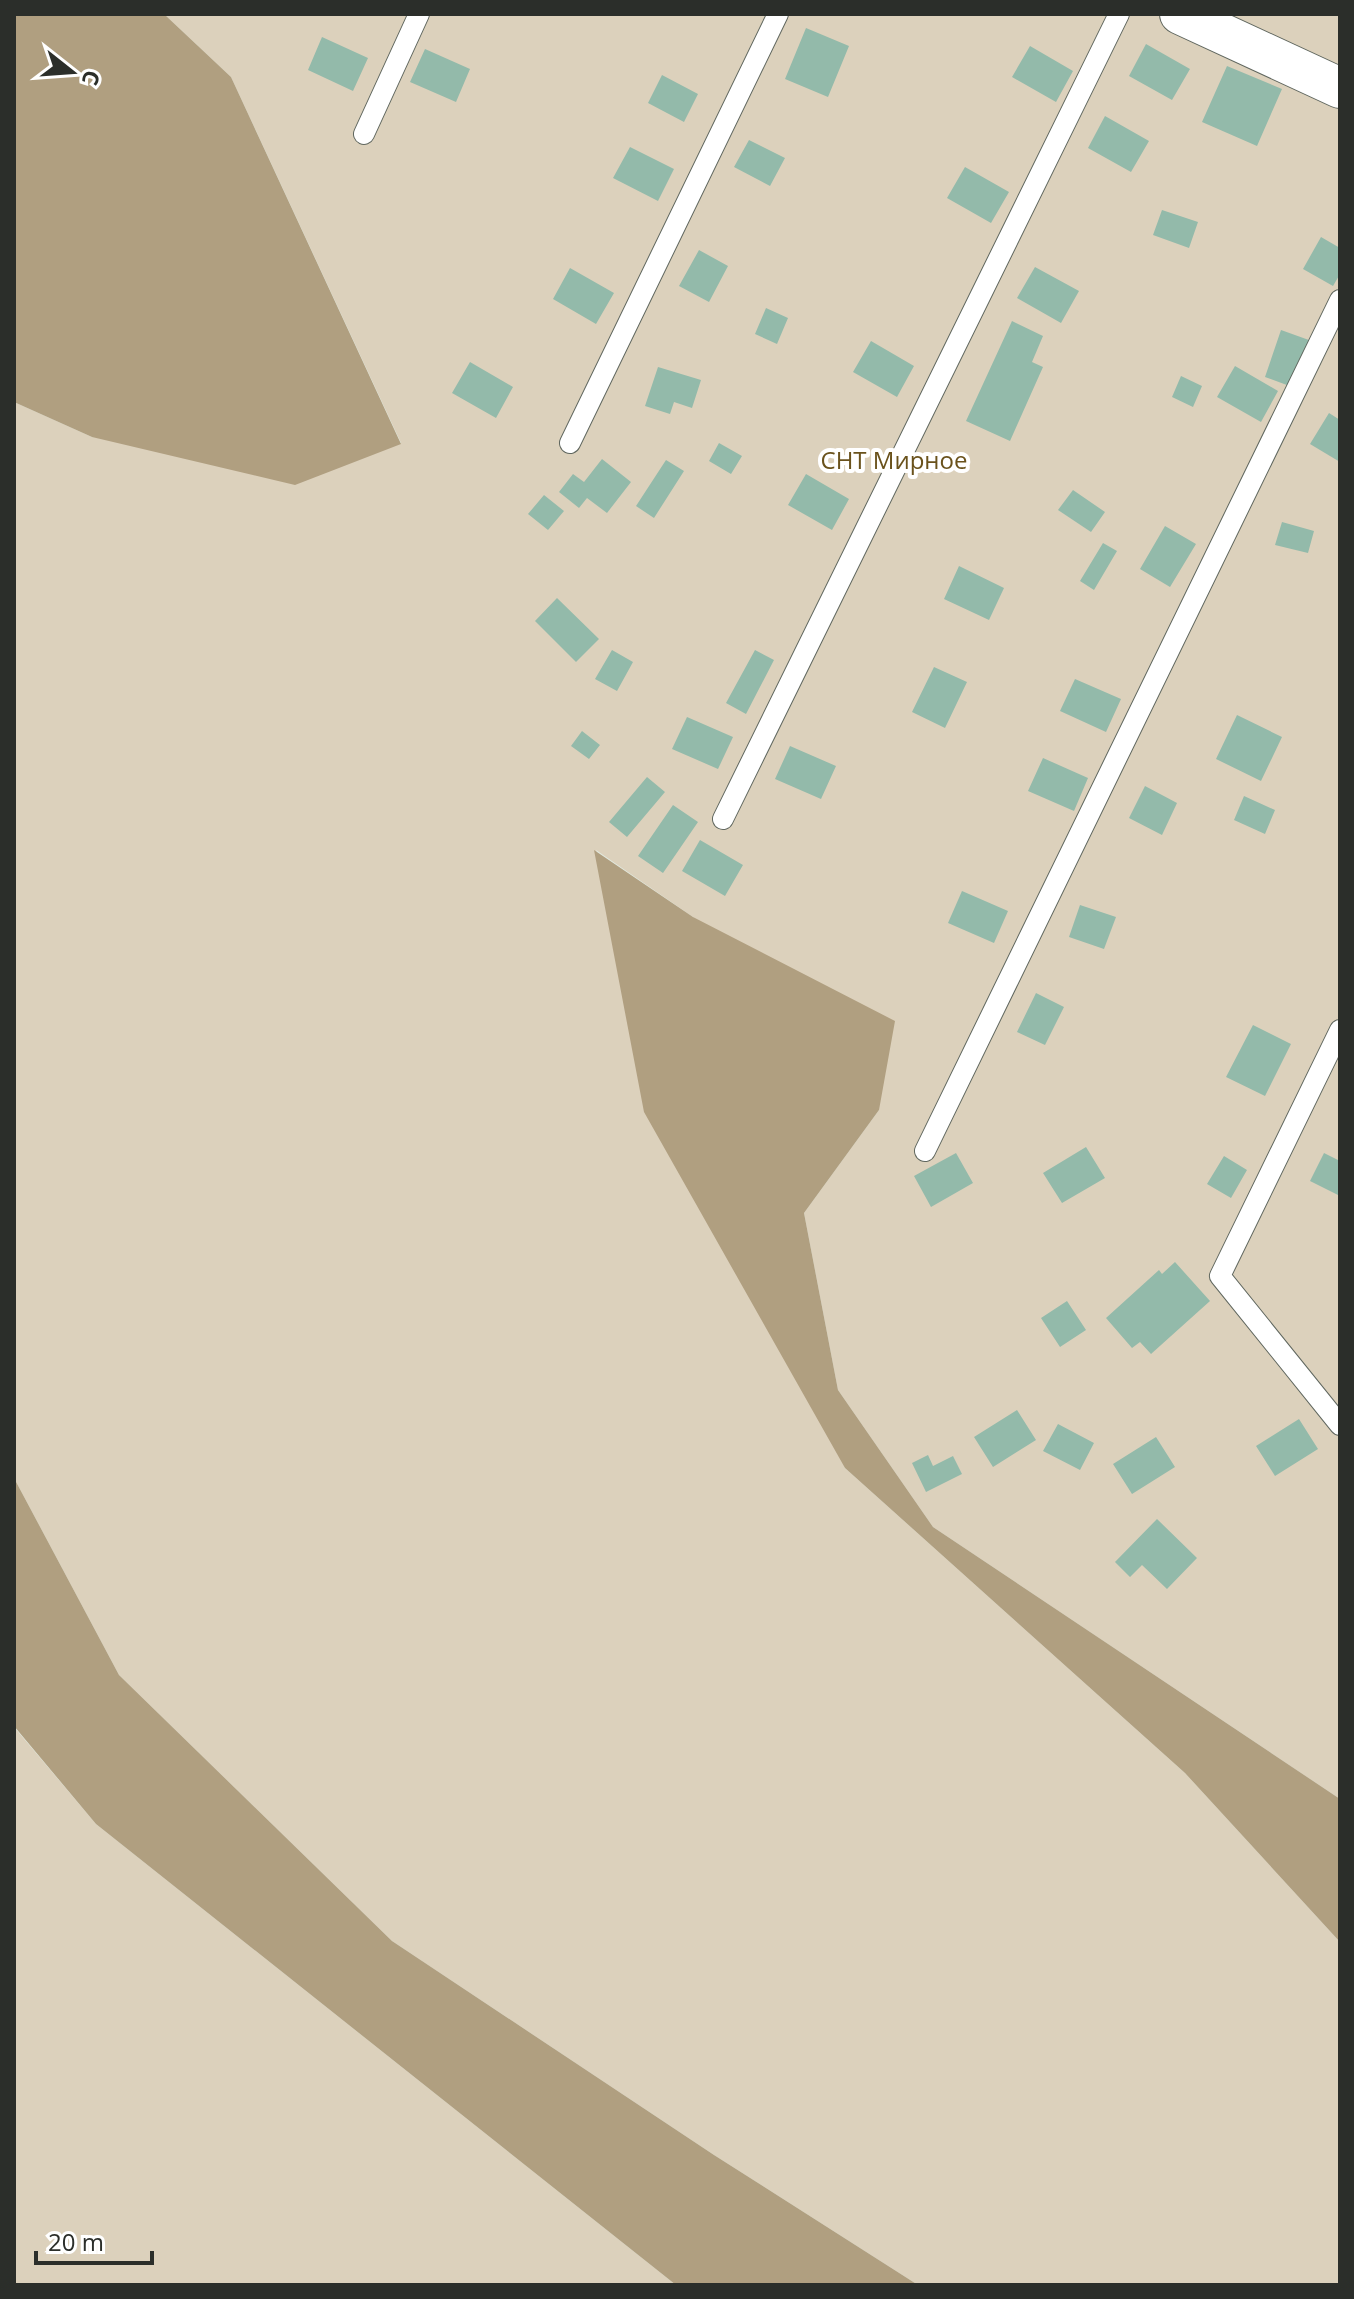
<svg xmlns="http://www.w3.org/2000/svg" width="1354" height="2299" font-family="'Open Sans',sans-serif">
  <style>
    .green { fill: #dcd1bc }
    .forest { fill: #b09f80 }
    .building { fill: #93baaa }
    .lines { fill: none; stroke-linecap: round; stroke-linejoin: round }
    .lane-casing { stroke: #60675f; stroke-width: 22 }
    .street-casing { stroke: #60675f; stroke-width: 42 }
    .lane { stroke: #fff; stroke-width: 20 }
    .street { stroke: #fff; stroke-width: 40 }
    .labels { text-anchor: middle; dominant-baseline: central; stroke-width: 8; stroke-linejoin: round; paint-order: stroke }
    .park-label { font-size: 24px; fill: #6a521c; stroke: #fff }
  </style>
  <rect width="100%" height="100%" fill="#e2eae0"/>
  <path class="green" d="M164,14h1176v1785l-407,-272 -95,-137 -34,-177 75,-103 -186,-193 -97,-67 249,618 340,305 155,169v343h-422l-204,-130 -322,-214 -273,-266 -105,-197v-1076l78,35 309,6 -170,-366z
    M14,1727l82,97 580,461h-662z"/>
  <path class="forest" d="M14,14h150l67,63 170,367 -106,41 -203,-48 -78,-35z
    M594,850l99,67 202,104 -16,89 -75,103 34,177 95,137 407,272v143l-155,-169 -340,-305 -201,-356z
    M14,1478l105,197 273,266 322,214 204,130h-242l-580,-461 -82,-98z"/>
  <path class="building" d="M806,28l43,18 -21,51 -43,-18z
    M322,37l46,21 -15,33 -45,-21z
    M1146,44l44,25 -18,31 -43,-24z
    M1030,46l43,25 -17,31 -44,-25z
    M425,49l45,20 -14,33 -46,-20z
    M1227,66l55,23 -25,57 -55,-24z
    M662,75l36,19 -14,28 -36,-19z
    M1105,116l44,25 -18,31 -43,-24z
    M749,140l36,18 -15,28 -36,-19z
    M630,147l44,22 -16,32 -45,-23z
    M965,167l44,25 -18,31 -44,-25z
    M1162,210l36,12 -9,26 -36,-13z
    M1321,237l19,11v26l-7,12 -30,-17z
    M699,250l29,16 -19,36 -30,-16z
    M1035,267l44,24 -18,32 -44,-25z
    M570,268l44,25 -18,31 -43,-25z
    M766,308l22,10 -11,26 -22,-10z
    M1012,321l31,15 -11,26 11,5 -33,74 -44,-20z
    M1281,330l39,14 -17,47 -38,-14z
    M871,341l43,25 -17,31 -44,-25z
    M470,362l43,25 -17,31 -44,-25z
    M1235,366l43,25 -17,31 -44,-25z
    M658,367l43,13 -9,28 -18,-6 -4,12 -25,-8z
    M1181,376l21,10 -9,21 -21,-10z
    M1329,413l11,7v42l-30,-18z
    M719,443l23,13 -11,18 -22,-13z
    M602,459l29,23 -24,31 -20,-15 -8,10 -20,-16 14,-18 11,8z
    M666,460l18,11 -30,47 -18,-12z
    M806,474l43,25 -17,31 -44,-25z
    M1073,490l32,22 -14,20 -33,-22z
    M544,495l20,16 -16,19 -20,-16z
    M1282,522l32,9 -6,22 -33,-8z
    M1165,526l31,18 -26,43 -30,-18z
    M1103,543l14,8 -23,39 -14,-9z
    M959,566l45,22 -15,32 -45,-21z
    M557,598l42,41 -23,23 -41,-41z
    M612,650l21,12 -16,29 -22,-12z
    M755,650l19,10 -28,54 -20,-11z
    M934,667l33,15 -22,46 -33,-16z
    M1075,679l46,20 -15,33 -46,-21z
    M1237,715l45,22 -21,44 -45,-22z
    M687,717l46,20 -15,32 -46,-20z
    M582,731l18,14 -11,14 -18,-13z
    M790,746l46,20 -15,33 -46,-20z
    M1043,758l45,20 -14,33 -46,-20z
    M647,777l18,15 -38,45 -18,-15z
    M1145,786l32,17 -15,32 -33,-17z
    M1244,796l31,14 -10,24 -31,-14z
    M673,805l25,17 -35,51 -25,-17z
    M700,840l43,25 -18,31 -43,-25z
    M962,891l46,20 -14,32 -46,-20z
    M1080,905l36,12 -12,32 -35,-12z
    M1036,993l28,14 -19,38 -28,-13z
    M1253,1025l38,19 -26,52 -39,-19z
    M1086,1147l19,31 -43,25 -19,-30z
    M956,1153l17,30 -42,24 -17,-31z
    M1324,1153l16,8v35l-30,-15z
    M1224,1156l23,14 -16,28 -24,-14z
    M1175,1262l35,39 -59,53 -11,-12 -8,6 -26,-30 53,-48 3,4z
    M1067,1301l19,29 -26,17 -19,-29z
    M1017,1410l19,30 -43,27 -19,-30z
    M1299,1419l19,30 -43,27 -19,-30z
    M1058,1424l36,19 -14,27 -37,-19z
    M1156,1437l19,30 -43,27 -19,-30z
    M928,1455l5,11 20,-10 9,18 -36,18 -14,-29z
    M1157,1519l40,39 -30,31 -25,-24 -12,12 -15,-15z"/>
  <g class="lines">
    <g class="lane-casing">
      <path id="lane" d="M364,134l55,-120
        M570,443l208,-429
        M723,819l396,-805
        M1340,1030l-120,246 120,149
        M925,1151l415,-851"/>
    </g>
    <g class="street-casing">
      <path id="street" d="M1180,14l160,74"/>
    </g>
    <use href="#lane" class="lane"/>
    <use href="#street" class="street"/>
  </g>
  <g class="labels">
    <g class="park-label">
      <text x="894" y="459">СНТ Мирное</text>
    </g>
  </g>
  <rect width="1354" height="2299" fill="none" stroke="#2b2e2a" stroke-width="32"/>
  <g transform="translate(72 72) rotate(107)" stroke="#ffffff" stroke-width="6" paint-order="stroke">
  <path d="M0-6L14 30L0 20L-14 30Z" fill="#2b2e2a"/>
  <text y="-12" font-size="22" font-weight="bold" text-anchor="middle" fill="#2b2e2a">С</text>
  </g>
  <path d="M36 2251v12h116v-12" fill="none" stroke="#2b2e2a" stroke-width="4"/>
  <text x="48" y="2251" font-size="24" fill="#2b2e2a" stroke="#ffffff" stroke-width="6" paint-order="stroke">20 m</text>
</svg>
